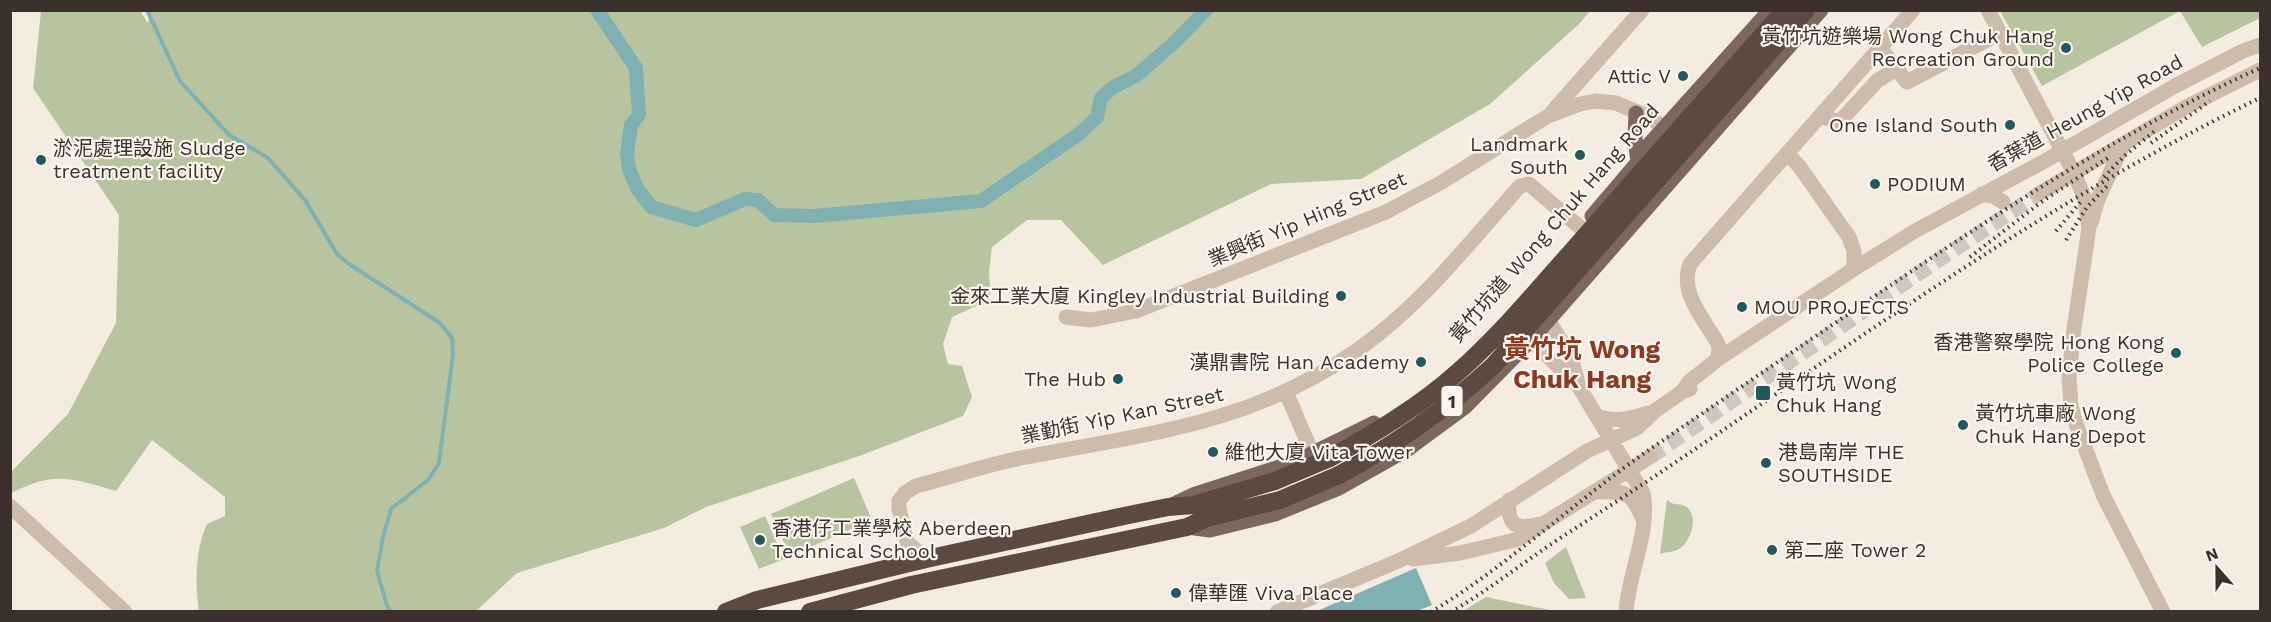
<svg xmlns="http://www.w3.org/2000/svg" width="2271" height="622" font-family="'Work Sans','Noto Sans TC',sans-serif">
  <style>
    .green { fill: #b8c4a0 }
    .water { fill: #7fb0b2 }
    .lines { fill: none; stroke-linecap: round; stroke-linejoin: round }
    .stream { stroke: #7fb0b2; stroke-width: 4 }
    .canal { stroke: #7fb0b2; stroke-width: 14 }
    .minor-tunnel { stroke: #cfc6bd; stroke-width: 15; stroke-dasharray: 15 8; stroke-linecap: butt }
    .minor { stroke: #cdbbac; stroke-width: 15 }
    .major { stroke: #7d675c; stroke-width: 15 }
    .highway { stroke: #5c4a42; stroke-width: 18 }
    .rail { stroke: #3b302b; stroke-width: 4; stroke-dasharray: 1.5 4.5; stroke-linecap: butt }
    .highway-bridge { stroke: #5c4a42; stroke-width: 18 }
    .poi-dot { fill: #1f5a5e; stroke: #fbf5ee; stroke-width: 2 }
    .labels { text-anchor: middle; dominant-baseline: central; stroke-width: 4.5; stroke-linejoin: round; paint-order: stroke }
    .shield { fill: #fbf5ee; stroke: #756b66; stroke-width: 1.5 }
    .shield-label { font-size: 18px; font-weight: bold; fill: #3b302b }
    .poi-label { font-size: 20px; fill: #3b302b; stroke: #fbf5ee; text-anchor: start }
    .street-label { font-size: 20px; fill: #3b302b; stroke: #fbf5ee }
    .district-label { font-size: 26px; font-weight: bold; fill: #8c3b22; stroke: #fbf5ee }
  </style>
  <rect width="100%" height="100%" fill="#f4ebe1"/>
  <path class="green" d="M150,10h1440v1l-11,13 -89,80 -129,75 -90,5 -168,81 -42,-45h-34l-35,27 -3,25 2,30 -10,2 -29,13 -9,27 5,20 14,2 10,31 -9,19 -101,39 -156,52 -42,21 -147,45 -41,38 -277,1c-4,-28 -4,-63 8,-88l18,-8v-19l-73,-57 -36,51c-46,-13 -61,-20 -105,2v-21l57,-58 48,-91 3,-108 -86,-127 8,-77h99l8,12z
    M2260,10v8l-58,29 -22,-36 -138,75 -42,-75z
    M854,478l18,42 -82,36 -19,-42z
    M1667,500c6,6 12,3 18,6 15,8 6,36 -6,43 -5,3 -13,3 -19,5z
    M765,516l19,43 -25,10 -19,-42z
    M1566,547l20,51 -17,1 -15,-16 -9,-20z
    M1486,597l64,13 -87,1z"/>
  <path class="water" d="M1416,568l16,37 -15,6h-100z"/>
  <g class="lines">
    <path class="stream" d="M147,10l33,71 49,54 39,23 37,42 32,54 12,10 91,59 12,15 1,16 -14,109 -11,17 -37,29 -8,28 -6,34 10,35 4,6"/>
    <path class="canal" d="M597,10l39,58 3,47 -8,10 -4,28 2,16 8,19 14,19 45,13 49,-21 13,1 16,15 40,1 167,-15 98,-67 18,-17 4,-19 11,-10 25,-13 39,-34 30,-31"/>
    <path class="minor-tunnel" d="M1650,457l293,-200 97,-64"/>
    <path class="minor" d="M1988,10l86,163 11,26 4,29 -15,101 -5,47 2,30 5,18 27,71 60,117
      M1880,48l27,34 93,-49
      M1552,112l90,-102
      M1820,116l16,5 6,-2 36,-39 19,-11
      M1787,153l12,13 50,71 5,14v18
      M2040,193l146,-86 74,-37
      M1982,194l11,2 10,6
      M2091,223l7,-24 25,-54
      M1066,317l25,3 45,-9 250,-99 56,-30 106,-66 32,-12 16,-3 20,2 33,14 16,12
      M1548,320l23,36 8,31
      M1526,329l5,11 48,47 64,106c8,36 -15,82 -17,119
      M1718,359l1,-12 -2,-5c-14,-24 -38,-50 -27,-78l223,-254
      M1286,392l24,56
      M1682,392l7,-10 29,-23 136,-90 61,-38 128,-69 132,-76 68,-35 17,-6
      M1599,417c21,5 29,2 49,-4
      M1598,492c29,-1 33,0 45,27
      M1509,500c-2,26 7,30 31,24
      M10,506l115,106
      M926,559l-19,-17 -8,-33v-8l6,-8 11,-7c35,-9 70,-21 105,-28 124,-24 229,-33 335,-107 64,-44 113,-108 164,-165l9,-2 53,45
      M1413,559l47,-6 59,-14 131,-82
      M1277,612l121,-51 73,-35 116,-75 50,-23 19,-18 26,-18 8,-3"/>
    <path class="major" d="M1636,113l-1,25 3,24
      M1592,216l46,-54 7,-13 125,-139
      M1174,504l19,-9 102,-33 79,-39
      M1187,527l23,3 65,-16 64,-26 69,-39 57,-42 66,-67 290,-330"/>
    <path class="highway" d="M1691,116l94,-106
      M1701,130l105,-120
      M726,612l31,-12 169,-41 198,-43 44,-9 26,-2 81,-24 55,-23
      M810,612l101,-27 276,-58 20,-9 73,-18 59,-25"/>
    <path class="rail" d="M2151,143l59,-42
      M2104,177l19,-20 34,-28
      M2056,231l27,-32
      M2066,240l21,-33 21,-22
      M1970,257l74,-57 67,-44
      M1431,612c76,-46 140,-107 212,-158 83,-57 167,-114 251,-171 117,-79 238,-157 366,-215
      M1451,612c41,-24 79,-55 120,-81 228,-146 444,-315 689,-433"/>
    <path class="highway-bridge" d="M1330,458c45,-25 90,-52 128,-86 39,-34 72,-74 107,-113 42,-47 84,-95 126,-143
      M1339,475c56,-30 107,-66 154,-109l208,-236"/>
  </g>
  <g class="poi-dot">
    <circle cx="2066" cy="48" r="6"/>
    <circle cx="1683" cy="76" r="6"/>
    <circle cx="2010" cy="125" r="6"/>
    <circle cx="1580" cy="155" r="6"/>
    <circle cx="41" cy="160" r="6"/>
    <circle cx="1875" cy="184" r="6"/>
    <circle cx="1341" cy="296" r="6"/>
    <circle cx="1742" cy="307" r="6"/>
    <circle cx="2176" cy="353" r="6"/>
    <circle cx="1421" cy="362" r="6"/>
    <circle cx="1118" cy="379" r="6"/>
    <rect x="1755" y="385" width="16" height="16" rx="3"/>
    <circle cx="1963" cy="425" r="6"/>
    <circle cx="1213" cy="452" r="6"/>
    <circle cx="1766" cy="463" r="6"/>
    <circle cx="760" cy="540" r="6"/>
    <circle cx="1772" cy="550" r="6"/>
    <circle cx="1176" cy="593" r="6"/>
  </g>
  <g class="labels">
    <rect class="shield" x="1441.5" y="386" width="21" height="30" rx="4.5"/>
    <g class="shield-label">
      <text x="1452" y="401">1</text>
    </g>
    <g class="poi-label">
      <text x="2054" y="36" text-anchor="end">黃竹坑遊樂場 Wong Chuk Hang<tspan x="2054" dy="23">Recreation Ground</tspan></text>
      <text x="1671" y="76" text-anchor="end">Attic V</text>
      <text x="1998" y="125" text-anchor="end">One Island South</text>
      <text x="1568" y="144" text-anchor="end">Landmark<tspan x="1568" dy="23">South</tspan></text>
      <text x="53" y="148">淤泥處理設施 Sludge<tspan x="53" dy="23">treatment facility</tspan></text>
      <text x="1887" y="184">PODIUM</text>
      <text x="1329" y="296" text-anchor="end">金來工業大廈 Kingley Industrial Building</text>
      <text x="1754" y="307">MOU PROJECTS</text>
      <text x="2164" y="342" text-anchor="end">香港警察學院 Hong Kong<tspan x="2164" dy="23">Police College</tspan></text>
      <text x="1409" y="362" text-anchor="end">漢鼎書院 Han Academy</text>
      <text x="1106" y="379" text-anchor="end">The Hub</text>
      <text x="1776" y="382">黃竹坑 Wong<tspan x="1776" dy="23">Chuk Hang</tspan></text>
      <text x="1975" y="413">黃竹坑車廠 Wong<tspan x="1975" dy="23">Chuk Hang Depot</tspan></text>
      <text x="1225" y="452">維他大廈 Vita Tower</text>
      <text x="1778" y="452">港島南岸 THE<tspan x="1778" dy="23">SOUTHSIDE</tspan></text>
      <text x="772" y="528">香港仔工業學校 Aberdeen<tspan x="772" dy="23">Technical School</tspan></text>
      <text x="1784" y="550">第二座 Tower 2</text>
      <text x="1188" y="593">偉華匯 Viva Place</text>
    </g>
    <g class="street-label">
      <text transform="translate(2085 113) rotate(-29)">香葉道 Heung Yip Road</text>
      <text transform="translate(1307 219) rotate(-23)">業興街 Yip Hing Street</text>
      <text transform="translate(1554 223) rotate(-49)">黃竹坑道 Wong Chuk Hang Road</text>
      <text transform="translate(1122 415) rotate(-12)">業勤街 Yip Kan Street</text>
    </g>
    <g class="district-label">
      <text x="1582" y="349">黃竹坑 Wong<tspan x="1582" dy="30">Chuk Hang</tspan></text>
    </g>
  </g>
  <rect width="2271" height="622" fill="none" stroke="#3b302b" stroke-width="24"/>
  <g transform="translate(2217 568) rotate(339)" stroke="#fbf5ee" stroke-width="4.5" paint-order="stroke">
  <path d="M0-4.5L10 22L0 15L-10 22Z" fill="#3b302b"/>
  <text y="-9" font-size="16" font-weight="bold" text-anchor="middle" fill="#3b302b">N</text>
  </g>
</svg>
